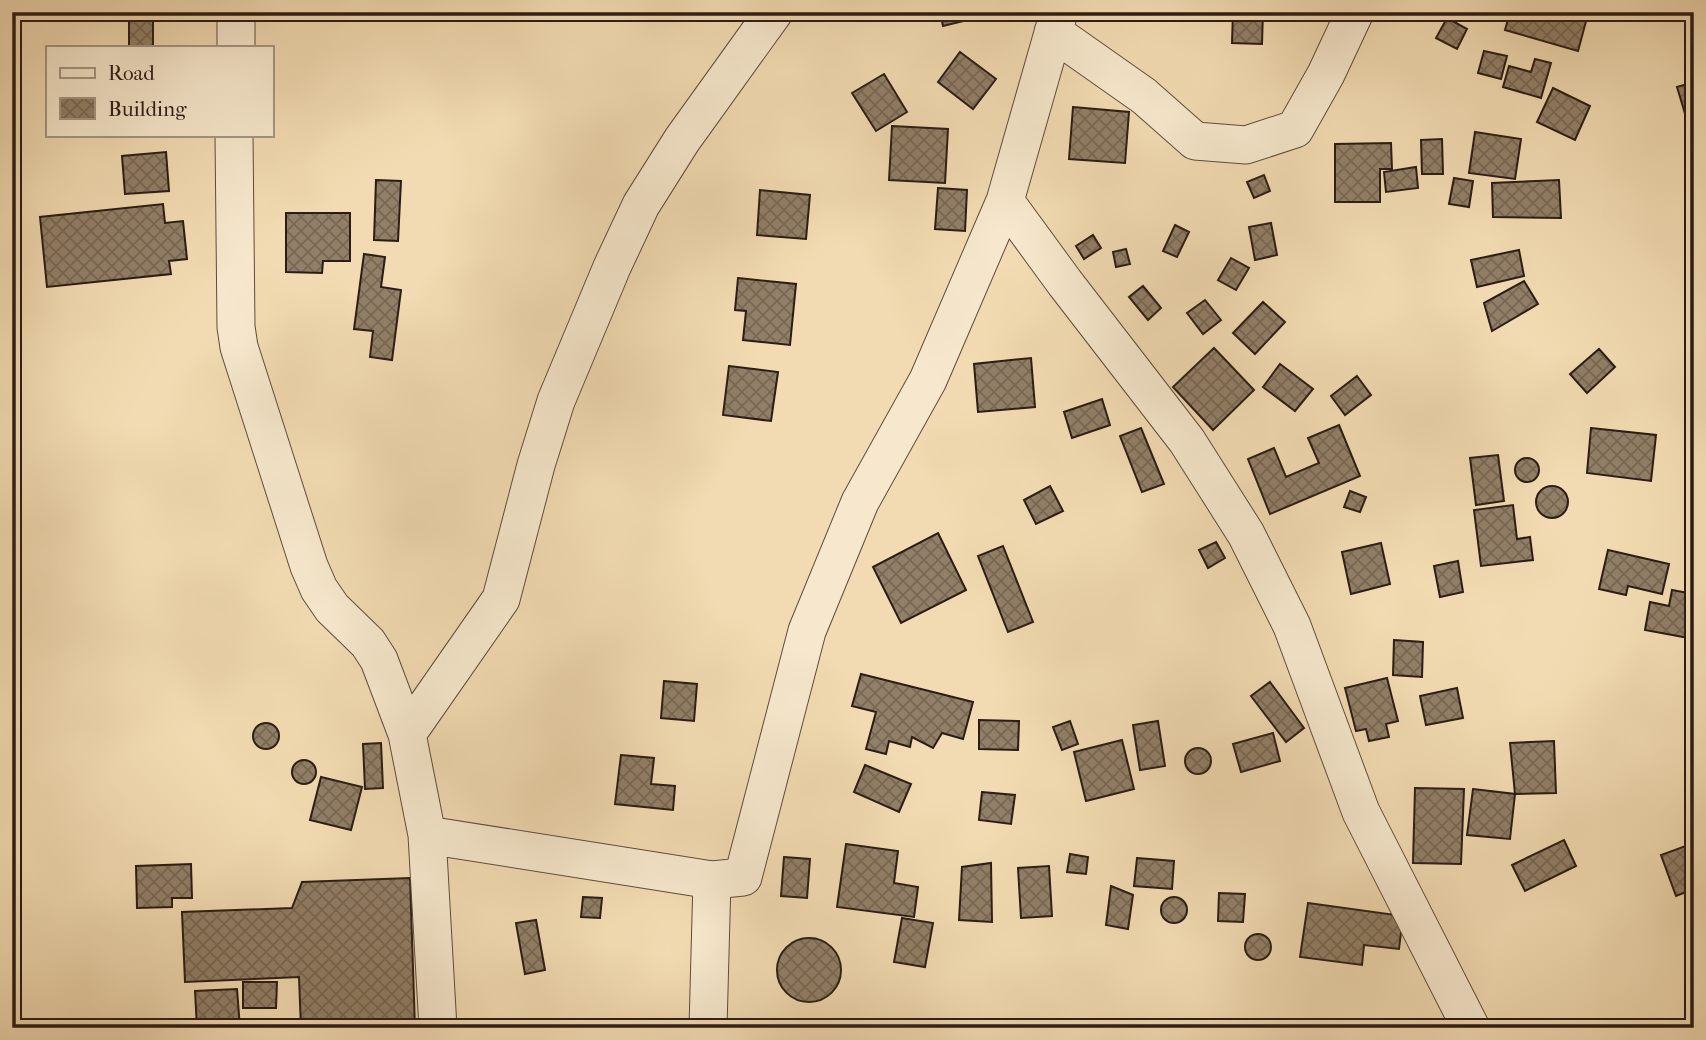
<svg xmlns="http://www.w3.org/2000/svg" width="1706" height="1040" font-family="'IM FELL French Canon',serif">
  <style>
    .building { fill: url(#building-cross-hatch); stroke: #2b1c16; stroke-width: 2 }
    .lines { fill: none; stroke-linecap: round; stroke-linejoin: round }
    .street-casing { stroke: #5d4c3d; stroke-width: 39 }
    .street { stroke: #f7e8cd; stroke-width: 37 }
  </style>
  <defs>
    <pattern id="building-cross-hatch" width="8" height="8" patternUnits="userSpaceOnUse" patternTransform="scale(1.75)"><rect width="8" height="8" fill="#927f67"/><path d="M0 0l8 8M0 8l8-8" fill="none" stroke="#776754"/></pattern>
  </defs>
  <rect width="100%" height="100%" fill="#f2dbb2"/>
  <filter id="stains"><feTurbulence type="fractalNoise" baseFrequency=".00286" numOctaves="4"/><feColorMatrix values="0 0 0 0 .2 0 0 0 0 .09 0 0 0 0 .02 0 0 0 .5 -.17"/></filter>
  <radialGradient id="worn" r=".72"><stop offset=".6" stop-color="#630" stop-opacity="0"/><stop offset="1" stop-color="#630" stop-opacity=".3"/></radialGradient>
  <path class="building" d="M940,12h60l-57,14z
    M1233,12h30l-1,32 -30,-1z
    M1510,12l78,2 -10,37 -73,-21z
    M129,13h24v34h-24z
    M1447,18l20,11 -10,20 -21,-11z
    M1484,51l23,5 -6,23 -23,-6z
    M960,52l36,27 -23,30 -35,-27z
    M1535,59l16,4 -10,35 -38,-11 6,-21 22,6z
    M884,74l23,38 -31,19 -24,-38z
    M1694,82v54l-2,1 -15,-50z
    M1553,88l37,18 -15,34 -38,-18z
    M1073,107l56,5 -4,51 -56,-4z
    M892,126l56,3 -3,54 -56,-3z
    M1475,132l46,7 -6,40 -46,-6z
    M1442,139l1,35h-21l-1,-34z
    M1391,143l1,26h-12v33h-45v-58z
    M166,152l3,39 -44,3 -3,-38z
    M1416,167l2,21 -32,4 -2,-20z
    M1264,175l6,16 -16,7 -7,-16z
    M1454,178l19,3 -4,26 -20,-3z
    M376,180l25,1 -3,60 -24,-1z
    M1559,180l2,38 -68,-1 -1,-34z
    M938,188l29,2 -2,41 -30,-2z
    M760,190l50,5 -4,44 -49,-4z
    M163,204l2,19 18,-2 4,38 -18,2 2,13 -124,13 -7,-70z
    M286,213h64v48h-27l-1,12 -36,-1z
    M1271,223l6,32 -22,5 -6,-33z
    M1175,225l14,7 -12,25 -14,-6z
    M12,228h5l-1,46h-4z
    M1093,235l8,13 -17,11 -8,-13z
    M1126,249l4,15 -14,3 -3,-15z
    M1519,250l5,26 -47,11 -6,-27z
    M364,254l21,3 -4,30 20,3 -9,70 -22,-3 3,-26 -19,-2z
    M1231,258l18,10 -13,22 -18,-10z
    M738,278l58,6 -6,61 -47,-5 3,-29 -11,-1z
    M1524,281l14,23 -46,27 -8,-28z
    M1143,286l18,22 -13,12 -19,-23z
    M1205,300l16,20 -18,14 -16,-21z
    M1263,302l22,20 -30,32 -22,-21z
    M1214,348l40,42 -41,40 -40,-43z
    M1599,349l16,18 -28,26 -17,-19z
    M1031,358l4,49 -57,5 -4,-48z
    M1280,364l33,25 -18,22 -32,-24z
    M729,366l49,6 -7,49 -48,-6z
    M1357,376l14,19 -26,20 -14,-19z
    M1102,399l8,26 -38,13 -8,-26z
    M1339,425l21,51 -90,38 -22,-55 26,-11 12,29 33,-14 -11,-25z
    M1141,428l23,56 -22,8 -22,-56z
    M1591,428l65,7 -5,46 -64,-8z
    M1498,455l6,46 -28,4 -6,-47z
    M1515 470a12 12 0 1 1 24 0a12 12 0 1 1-24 0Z
    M1536 502a16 16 0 1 1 32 0a16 16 0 1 1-32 0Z
    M1050,486l13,25 -27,13 -12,-24z
    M1350,491l16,6 -6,15 -16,-5z
    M1513,505l4,34 13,-2 3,23 -52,6 -7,-56z
    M938,533l28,57 -65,33 -28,-56z
    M1216,542l9,16 -17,10 -9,-18z
    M1381,543l9,41 -39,10 -9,-42z
    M1003,546l30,76 -25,10 -30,-76z
    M1608,550l61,14 -7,30 -34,-8 -2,9 -27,-6z
    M1458,561l5,31 -23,5 -6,-31z
    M1672,590l22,4v45l-49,-9 5,-28 19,4z
    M1394,640l29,2 -1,35 -29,-2z
    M861,674l112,28 -10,37 -21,-6 -9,15 -21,-11 -2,10 -21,-6 -3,13 -20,-5 10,-37 -24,-6z
    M1387,678l11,43 -12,3 3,13 -20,4 -3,-12 -10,2 -11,-43z
    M664,681l33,3 -3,37 -33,-3z
    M1270,682l34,46 -18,14 -35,-46z
    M1457,688l6,30 -37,7 -6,-29z
    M979,720l40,1 -1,29 -39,-1z
    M1070,721l8,23 -16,6 -9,-23z
    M1158,721l7,45 -25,4 -7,-45z
    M253 736a13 13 0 1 1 26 0a13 13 0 1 1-26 0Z
    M1273,733l7,28 -39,11 -8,-28z
    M1122,740l12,49 -48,12 -12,-49z
    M1554,741l2,52 -41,1 -5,-51z
    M381,743l2,45 -18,1 -2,-45z
    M1185 761a13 13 0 1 1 26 0a13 13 0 1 1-26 0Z
    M621,755l33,3 -3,26 24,2 -2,24 -58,-6z
    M292 772a12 12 0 1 1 24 0a12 12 0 1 1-24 0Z
    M865,765l46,19 -12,28 -45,-20z
    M321,777l41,10 -11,43 -41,-10z
    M1415,788l49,1 -3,75 -48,-1z
    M1473,789l42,5 -5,45 -43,-4z
    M982,792l33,3 -4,29 -32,-4z
    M1564,840l12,26 -51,25 -13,-26z
    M1694,843v46l-18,7 -15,-41z
    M846,844l52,7 -4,32 24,4 -4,30 -77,-10z
    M1070,854l18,3 -2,17 -19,-2z
    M784,857l26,2 -3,39 -26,-2z
    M1137,858l37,3 -2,28 -38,-3z
    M991,863l1,59 -33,-2 3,-53z
    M191,864l1,34h-20v9l-35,1 -1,-42z
    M1049,866l3,50 -31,2 -3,-50z
    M410,878l5,150h-114l-2,-51 -114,5 -3,-70 110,-4 10,-26z
    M1111,886l22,9 -5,34 -22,-4z
    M1219,893l26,1 -2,28 -25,-1z
    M583,897l19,1 -2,20 -19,-1z
    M1161 910a13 13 0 1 1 26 0a13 13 0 1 1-26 0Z
    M1308,903l95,13 -4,33 -35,-4 -2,20 -62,-8z
    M902,918l31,5 -8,44 -31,-5z
    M536,920l9,50 -20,4 -9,-51z
    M1245 947a13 13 0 1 1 26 0a13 13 0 1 1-26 0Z
    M777 970a32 32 0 1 1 64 0a32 32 0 1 1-64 0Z
    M243,982h34l-1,26h-33z
    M237,989l3,39h-43l-2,-37z"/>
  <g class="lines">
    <g class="street-casing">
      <path id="street" d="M1053,32l91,64 51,45 51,4 49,-16 31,-55 29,-62
        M236,47v-35
        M234,135l2,192 3,20 70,219 10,23 13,19 36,35 11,17 28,74 20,101 11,193
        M1005,201l60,82 122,158 59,93 46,92 69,186 110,216
        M407,734l94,-135 35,-134 20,-64 56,-134 29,-62 41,-65 92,-128
        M427,835l285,45
        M708,1028l4,-148 31,-3 64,-246 53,-129 68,-122 77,-179 54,-189"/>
    </g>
    <use href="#street" class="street"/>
  </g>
  <rect width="1706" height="1040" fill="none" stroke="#f2dbb2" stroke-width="42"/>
  <rect x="14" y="14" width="1678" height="1012" fill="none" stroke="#2b1c16" stroke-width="3.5"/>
  <rect x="21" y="21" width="1664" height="998" fill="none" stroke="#2b1c16" stroke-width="2"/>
  <rect x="46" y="46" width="228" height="91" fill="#f7e8cd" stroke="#a59684" stroke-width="2"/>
  <rect x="60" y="68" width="35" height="10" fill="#f7e8cd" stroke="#a59684" stroke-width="2"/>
  <text x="108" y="80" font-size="21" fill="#2b1c16">Road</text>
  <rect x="60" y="98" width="35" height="21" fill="url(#building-cross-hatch)" stroke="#a59684" stroke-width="2"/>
  <text x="108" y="116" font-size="21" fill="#2b1c16">Building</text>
  <rect width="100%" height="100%" filter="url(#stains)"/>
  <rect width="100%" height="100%" fill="url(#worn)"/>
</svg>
